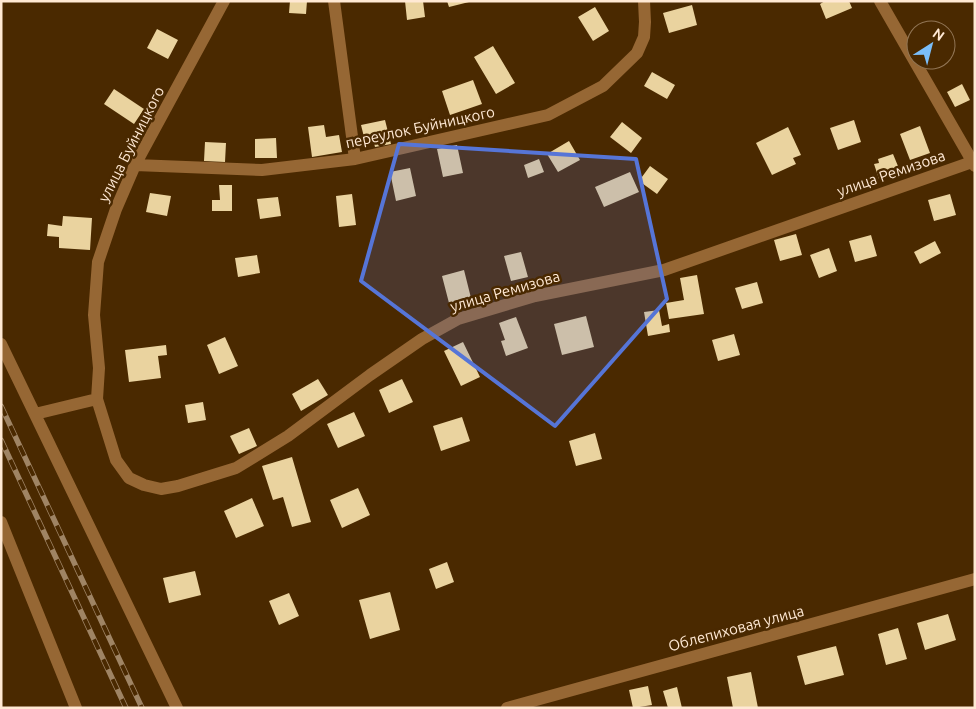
<svg xmlns="http://www.w3.org/2000/svg" width="976" height="709" font-family="Ubuntu,sans-serif">
  <style>
    .building { fill: #ead39f }
    .lines { fill: none; stroke-linecap: round; stroke-linejoin: round }
    .minor { stroke: #966734; stroke-width: 12 }
    .rail-casing { stroke: #9f8464; stroke-width: 5.5 }
    .rail { stroke: #4a2900; stroke-width: 4; stroke-dasharray: 11; stroke-linecap: butt }
    .marked { fill: #5675d7; fill-opacity: 0.2; stroke: #5675d7; stroke-width: 4; stroke-linejoin: round }
    .labels { text-anchor: middle; dominant-baseline: central; stroke-width: 5; stroke-linejoin: round; paint-order: stroke }
    .street-label { font-size: 15px; fill: #ffe9d4; stroke: #4a2900 }
  </style>
  <rect width="100%" height="100%" fill="#4a2900"/>
  <path class="building" d="M290,1h17l-1,13 -17,-1z
    M405,1h18l2,16 -18,3z
    M447,1h22v1l-20,5z
    M825,1h24l3,7 -26,11 -6,-15z
    M692,5l5,20 -28,8 -6,-20z
    M595,7l14,24 -16,10 -15,-24z
    M157,29l21,11 -10,19 -21,-11z
    M493,46l22,37 -19,11 -22,-37z
    M652,72l23,13 -8,14 -23,-13z
    M473,80l9,24 -32,11 -8,-24z
    M962,84l8,16 -15,7 -8,-15z
    M114,89l30,20 -10,15 -30,-20z
    M385,120l6,24 -16,3 -1,-4 -8,2 -5,-20z
    M854,120l7,22 -23,8 -8,-22z
    M622,122l20,16 -11,15 -21,-16z
    M324,125l2,12 13,-2 3,17 -30,5 -4,-30z
    M920,126l10,27 -20,7 -10,-26z
    M788,127l13,28 -8,3 3,6 -24,11 -16,-32z
    M276,138l1,20h-22v-19z
    M569,141l11,19 -22,12 -11,-18z
    M205,142l21,1 -1,19 -21,-1z
    M457,145l6,28 -20,4 -6,-28z
    M893,154l7,17 -21,8 -5,-15 5,-1 -1,-4z
    M539,159l5,13 -16,6 -4,-13z
    M650,166l18,13 -11,15 -18,-13z
    M410,168l6,28 -20,5 -6,-29z
    M630,172l9,20 -35,15 -9,-20z
    M219,185h13v26h-20v-11h8z
    M150,193l21,3 -4,20 -21,-4z
    M352,194l4,31 -17,2 -3,-31z
    M950,194l6,21 -22,6 -6,-21z
    M278,197l3,19 -21,3 -3,-20z
    M63,216l29,2 -2,32 -31,-2v-11l-12,-1 1,-12 14,2z
    M796,234l6,21 -22,6 -6,-21z
    M871,235l6,21 -22,6 -6,-21z
    M935,241l6,12 -21,11 -6,-12z
    M829,248l8,23 -18,7 -9,-23z
    M521,252l7,25 -17,4 -7,-25z
    M257,255l3,18 -22,4 -3,-19z
    M464,270l7,28 -22,5 -7,-27z
    M697,275l7,39 -35,5 -3,-16 18,-3 -4,-22z
    M757,282l6,21 -21,6 -7,-21z
    M659,310l3,16 7,-2 1,8 -22,4 -4,-24z
    M586,316l8,31 -32,8 -8,-31z
    M516,317l12,31 -22,8 -5,-15 4,-1 -6,-17z
    M734,334l6,21 -22,6 -6,-21z
    M225,337l13,29 -19,8 -12,-29z
    M463,342l17,35 -19,9 -17,-35z
    M166,345l1,10 -9,1 3,22 -32,4 -4,-32z
    M318,379l10,16 -27,16 -9,-17z
    M402,379l11,23 -24,11 -10,-23z
    M203,402l3,18 -18,3 -3,-18z
    M354,412l11,24 -27,12 -11,-24z
    M462,417l8,24 -29,10 -8,-25z
    M249,428l8,18 -18,8 -9,-18z
    M595,433l7,26 -26,7 -7,-25z
    M292,457l19,65 -19,5 -9,-30 -10,3 -11,-34z
    M358,488l12,27 -28,13 -12,-28z
    M252,498l12,28 -28,12 -12,-27z
    M447,562l7,20 -18,7 -7,-20z
    M195,571l6,24 -32,8 -6,-25z
    M390,592l10,38 -30,9 -11,-39z
    M289,593l10,23 -20,9 -10,-24z
    M948,614l8,26 -31,10 -8,-27z
    M898,628l9,31 -21,6 -8,-31z
    M836,646l8,29 -39,10 -8,-29z
    M751,672l7,36h-25l-6,-31z
    M648,686l4,19 -19,3 -4,-18z
    M677,687l5,21h-14l-5,-17z"/>
  <g class="lines">
    <path class="minor" d="M224,1l-89,164 -19,44 -18,53 -4,53 5,53 -2,31 19,61 13,18 15,7 17,4 17,-3 58,-18 52,-32 82,-61 52,-36 36,-20 77,-23 129,-26 311,-109
      M334,1l21,158
      M880,1l95,165
      M135,165l127,5 93,-11 193,-44 55,-29 34,-33 7,-16 1,-15 -1,-21
      M1,344l176,364
      M35,414l62,-15
      M1,522l75,186
      M507,708l468,-129"/>
    <g class="rail-casing">
      <path id="rail" d="M1,406l141,302
        M1,440l125,268"/>
    </g>
    <use href="#rail" class="rail"/>
  </g>
  <path class="marked" d="M399,144l237,15 31,140 -112,127 -194,-145z"/>
  <g class="labels">
    <g class="street-label">
      <text transform="translate(420 127) rotate(-12)">переулок Буйницкого</text>
      <text transform="translate(131 144) rotate(-63)">улица Буйницкого</text>
      <text transform="translate(891 173) rotate(-19)">улица Ремизова</text>
      <text transform="translate(505 291) rotate(-16)">улица Ремизова</text>
      <text transform="translate(736 628) rotate(-15)">Облепиховая улица</text>
    </g>
  </g>
  <rect width="976" height="709" fill="none" stroke="#ffe9d4" stroke-width="5"/>
  <g transform="translate(931 45) rotate(36)"><circle r="24" fill="#4a2900" stroke="#927655"/>
  <path d="M0-4L9 19L0 12L-9 19Z" fill="#7bbef9"/>
  <text y="-8" font-size="14" font-weight="bold" text-anchor="middle" fill="#ffe9d4">N</text>
  </g>
</svg>
